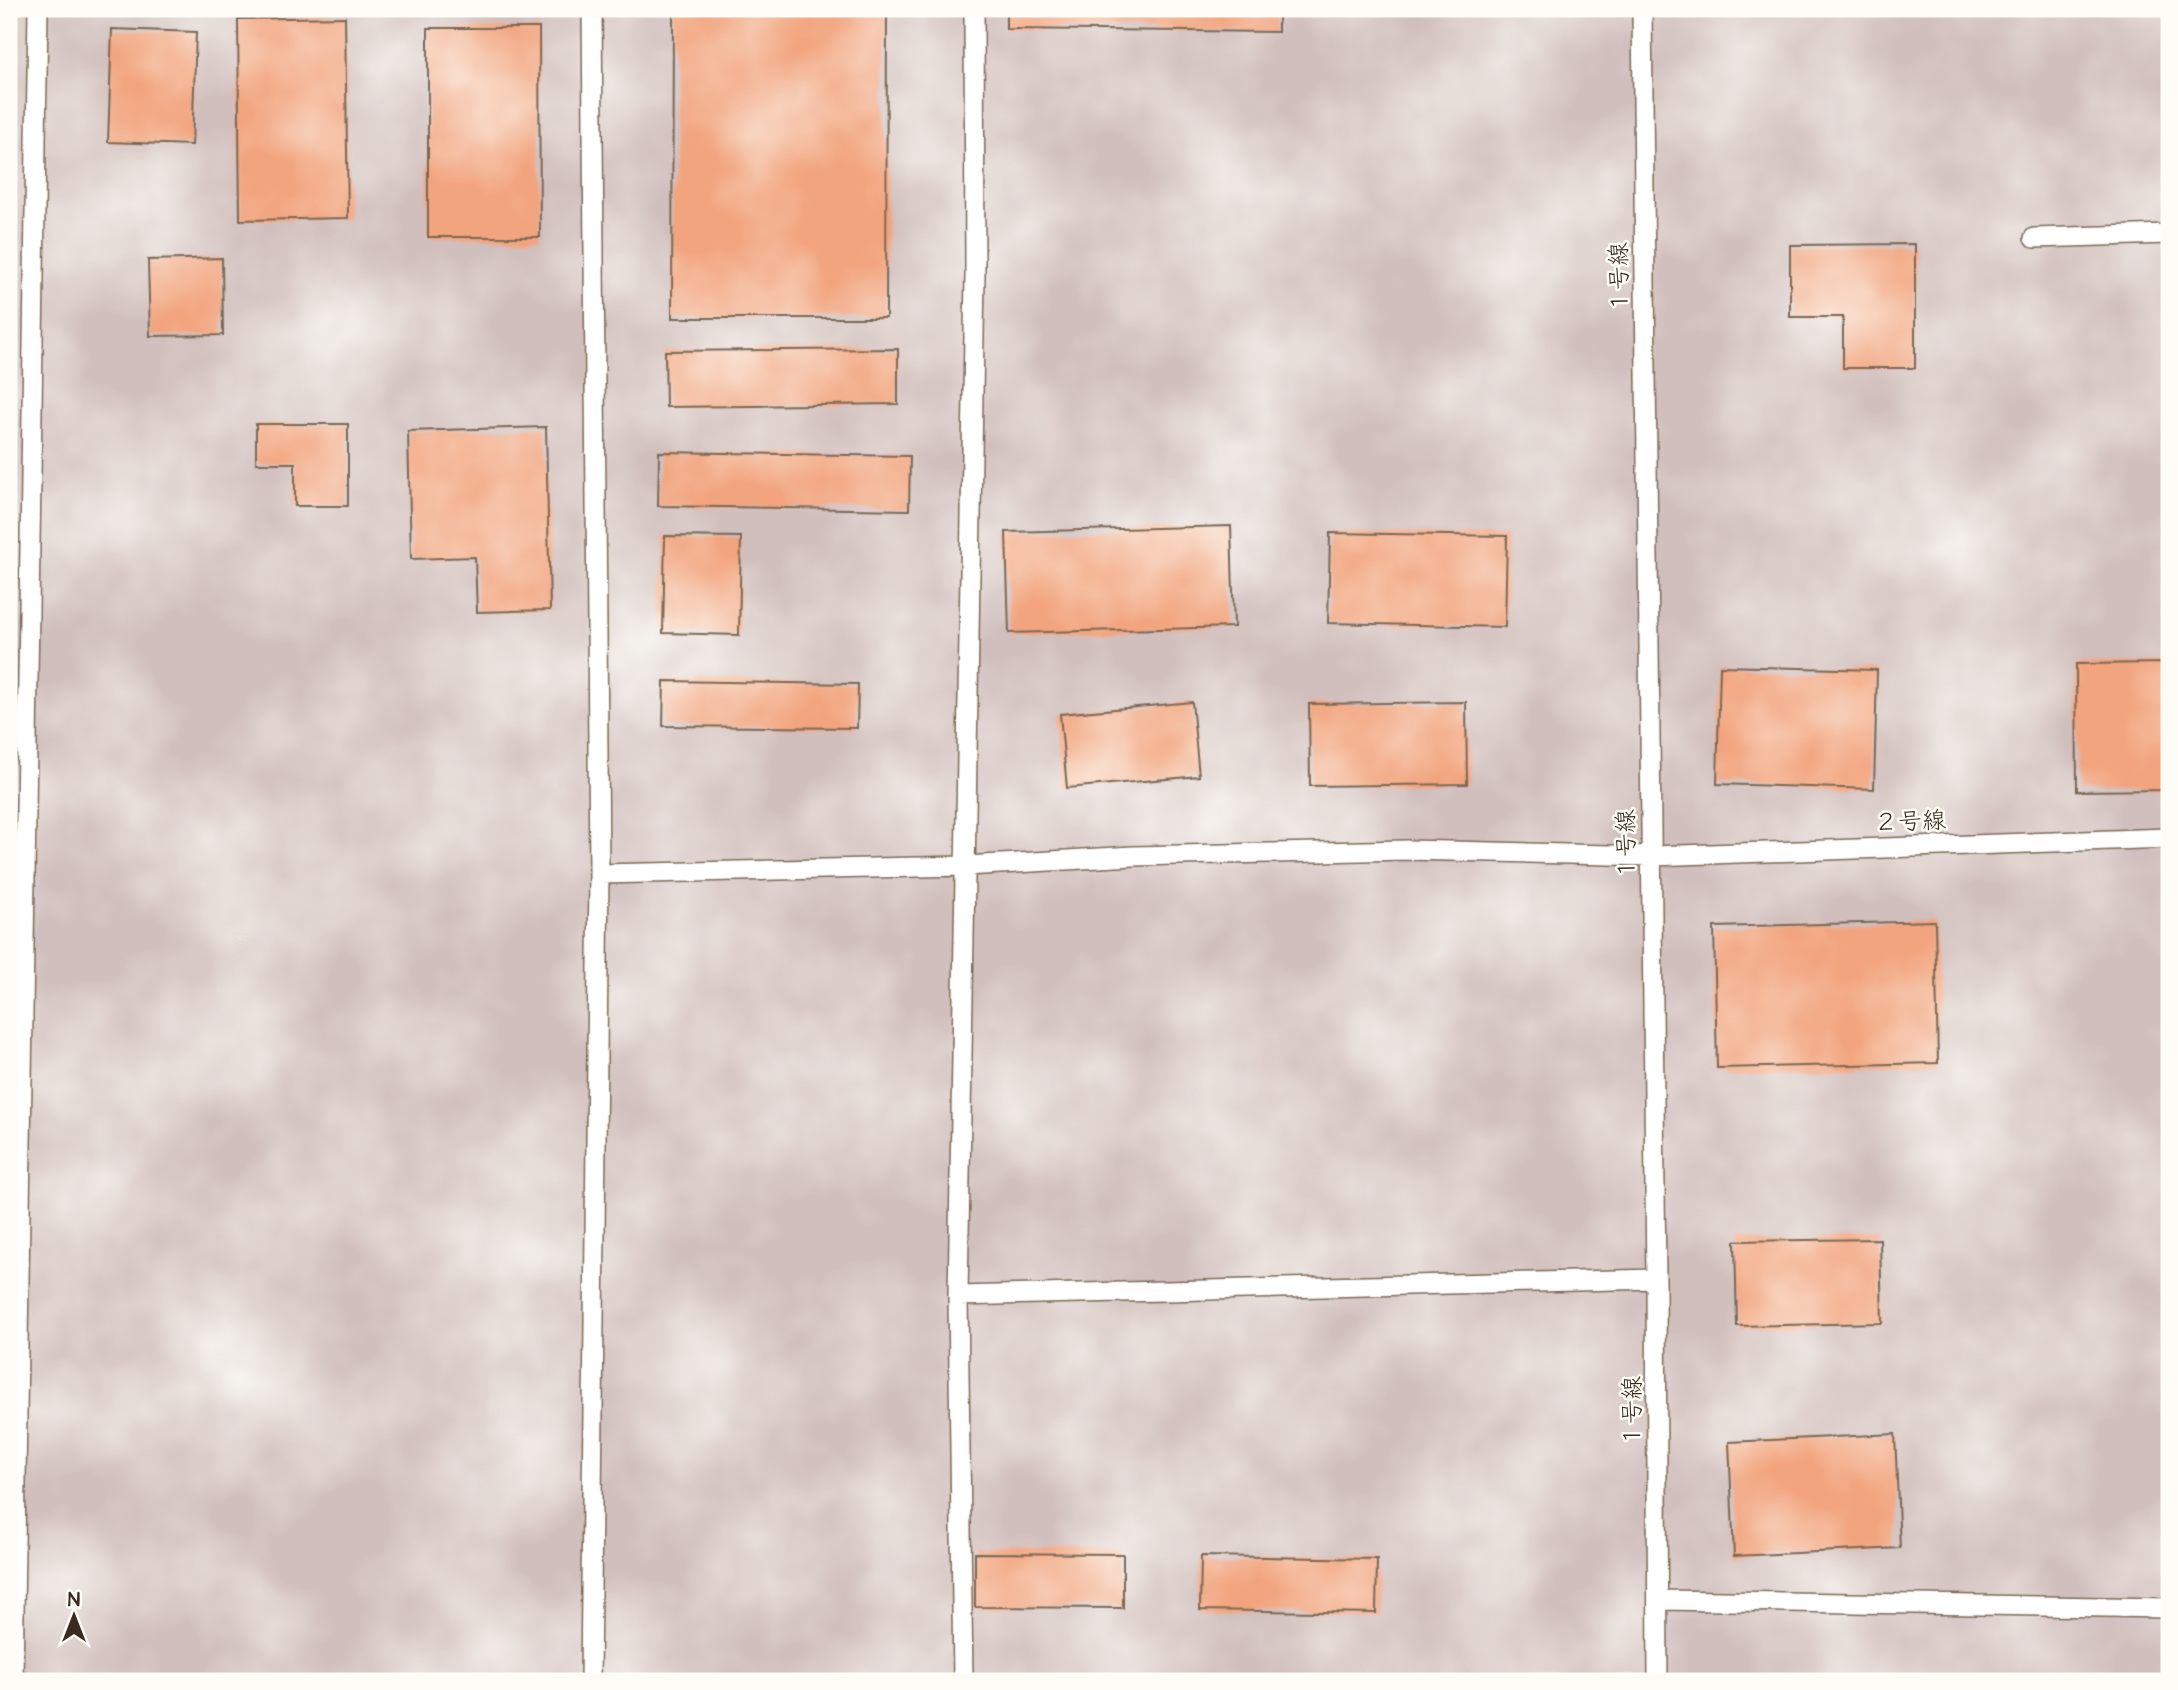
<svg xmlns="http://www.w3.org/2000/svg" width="2178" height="1690" font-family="'Architects Daughter','Klee One',sans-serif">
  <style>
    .industrial { fill: #d1bfbd }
    .building { fill: #f2a47e }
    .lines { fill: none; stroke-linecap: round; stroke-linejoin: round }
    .lane-casing { stroke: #7a6855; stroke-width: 22 }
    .lane { stroke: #fff; stroke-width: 19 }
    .labels { text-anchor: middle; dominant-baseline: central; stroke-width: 5; stroke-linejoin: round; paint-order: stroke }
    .street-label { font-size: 24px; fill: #3b2a1e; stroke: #fdfcf7 }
  </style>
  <rect width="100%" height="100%" fill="#fdfcf7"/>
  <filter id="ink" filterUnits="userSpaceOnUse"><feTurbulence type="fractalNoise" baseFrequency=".0143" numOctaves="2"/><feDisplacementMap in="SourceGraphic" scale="14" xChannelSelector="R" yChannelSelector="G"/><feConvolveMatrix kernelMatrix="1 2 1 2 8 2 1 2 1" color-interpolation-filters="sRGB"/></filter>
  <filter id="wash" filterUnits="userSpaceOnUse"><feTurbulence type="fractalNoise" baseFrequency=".00686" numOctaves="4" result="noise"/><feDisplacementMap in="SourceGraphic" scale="28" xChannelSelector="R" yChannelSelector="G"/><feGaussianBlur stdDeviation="1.57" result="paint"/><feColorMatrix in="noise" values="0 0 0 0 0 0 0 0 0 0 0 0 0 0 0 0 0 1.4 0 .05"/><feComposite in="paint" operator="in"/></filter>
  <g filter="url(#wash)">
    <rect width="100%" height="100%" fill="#f0dcbb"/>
    <path class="industrial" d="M24,9h2145v1672h-2160v-1658z"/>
    <g id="blocks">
      <path class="building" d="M673,9h214l-1,309h-214z
        M1006,9h272v23l-272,-3z
        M345,17l3,201 -108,2 -2,-201z
        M428,28h111l1,209h-112z
        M112,29l84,3 -4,113 -84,-3z
        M1915,244v124h-72v-51h-53v-72z
        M222,258l1,77 -73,1 -2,-76z
        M898,349v55l-232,3 -1,-56z
        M256,424h92v82h-53v-43h-39z
        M546,427l4,183 -73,2 -2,-55 -64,2 -3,-128z
        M659,452l251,4 -1,54 -251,-4z
        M1231,526l3,101 -225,6 -3,-101z
        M1330,533l177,3 -2,91 -177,-4z
        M665,536l76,1 -2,98 -76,-2z
        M2169,663v127l-92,1 -1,-127z
        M1720,666l157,4 -3,119 -157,-5z
        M664,681l194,3 -1,44 -194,-2z
        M1192,702l7,74 -132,12 -7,-74z
        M1466,702l1,82 -157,2 -1,-82z
        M1935,921l3,142 -221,5 -3,-141z
        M1880,1239l2,84 -145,3 -2,-85z
        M1895,1434l5,114 -166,8 -5,-114z
        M975,1553l148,1v54l-148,-1z
        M1201,1556l176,3 -1,54 -176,-3z"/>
    </g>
  </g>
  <g filter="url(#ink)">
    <use href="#blocks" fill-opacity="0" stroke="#7a6855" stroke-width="2"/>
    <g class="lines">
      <g class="lane-casing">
        <path id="lane" d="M1642,9l14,1270 2,402
          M2034,238l135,-4
          M599,874l367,-8 167,-10 274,-6 245,6 517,-18
          M958,1296l698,-17
          M1659,1600l510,8
          M13,1681l25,-1672
          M590,1681l9,-807 -7,-865
          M963,1681l-5,-385 17,-1021 -1,-266"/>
      </g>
      <use href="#lane" class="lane"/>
    </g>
  </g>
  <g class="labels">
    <g class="street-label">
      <text transform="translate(1620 278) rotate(-91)">１号線</text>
      <text transform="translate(1910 822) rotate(-2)">２号線</text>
      <text transform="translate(1627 845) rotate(-91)">１号線</text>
      <text transform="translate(1633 1412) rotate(-90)">１号線</text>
    </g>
  </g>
  <rect width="2178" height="1690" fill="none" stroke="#fdfcf7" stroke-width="35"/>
  <g transform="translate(74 1616)" stroke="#fdfcf7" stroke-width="5" paint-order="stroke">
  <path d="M0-5L12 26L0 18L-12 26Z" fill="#3b2a1e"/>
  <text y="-10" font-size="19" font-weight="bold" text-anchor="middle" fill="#3b2a1e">N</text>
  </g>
</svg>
